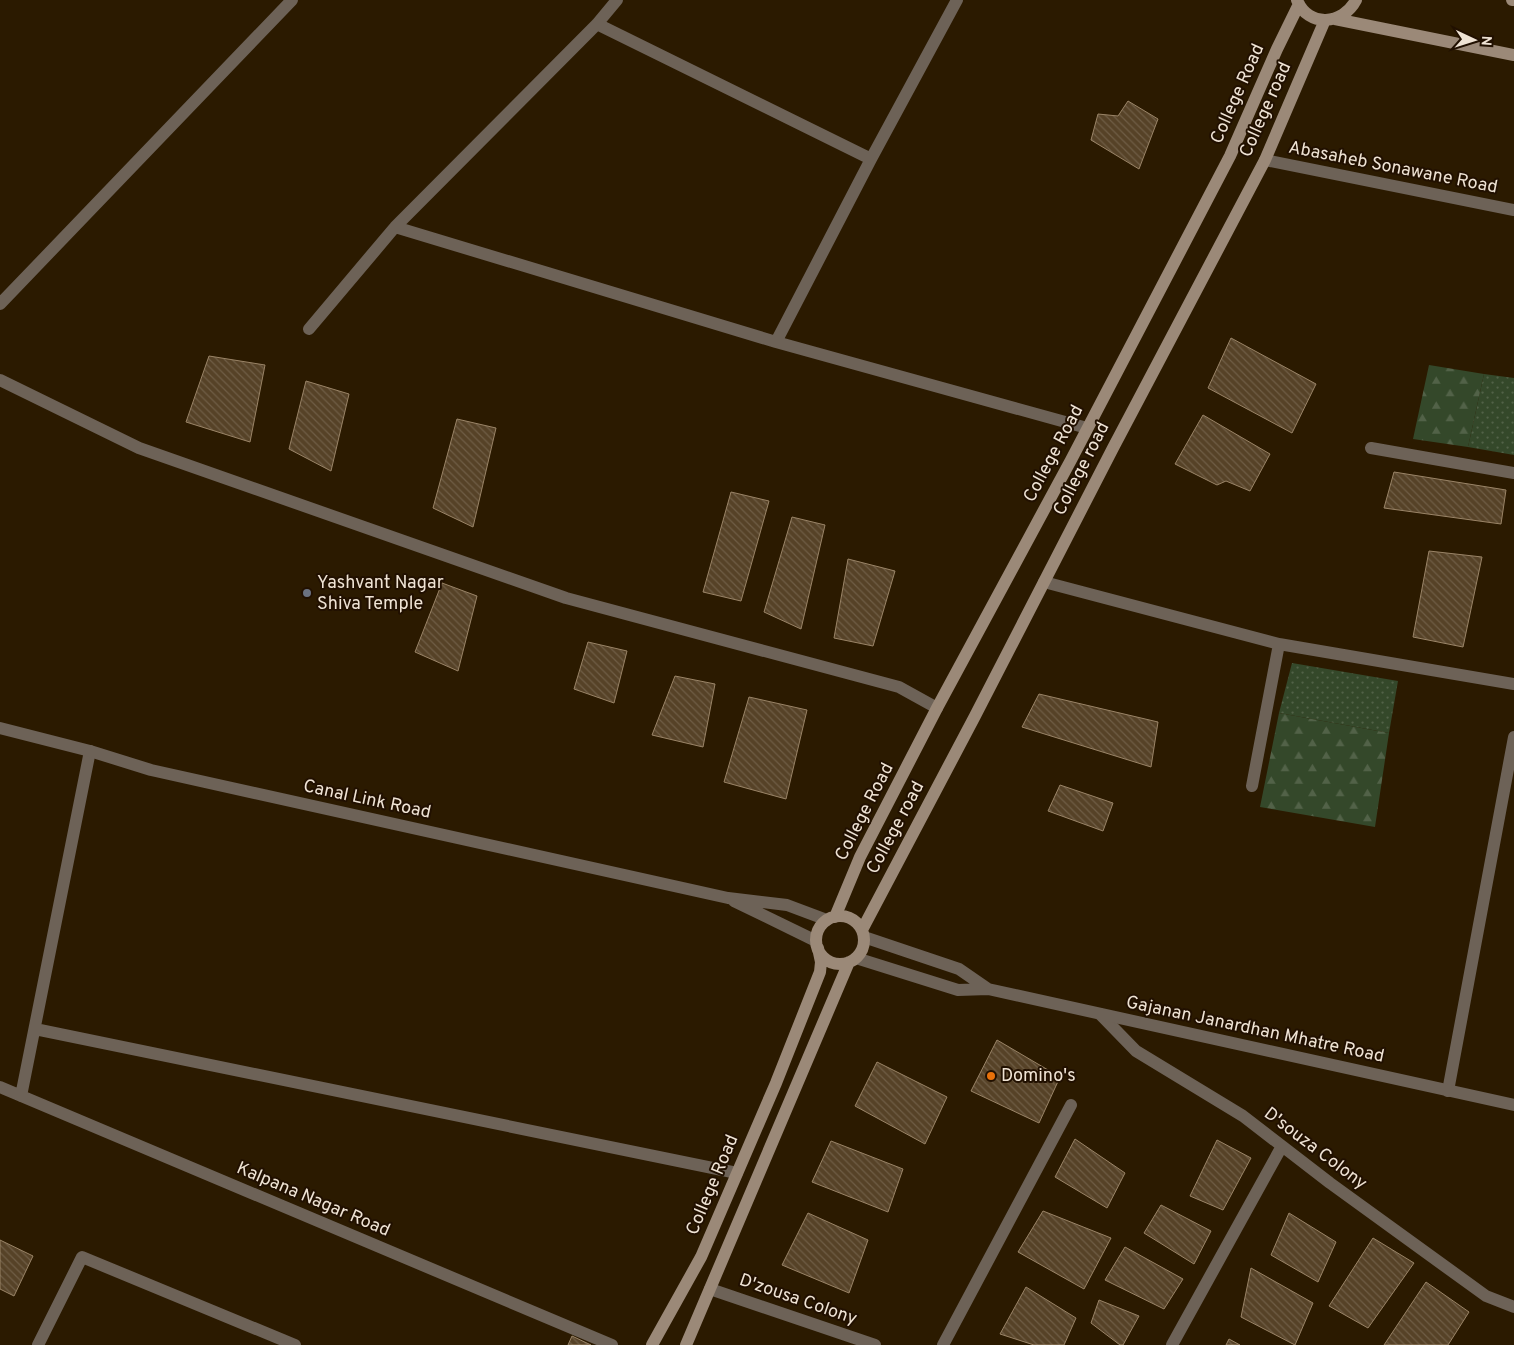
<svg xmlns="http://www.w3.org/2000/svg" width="1514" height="1345" font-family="Overpass,sans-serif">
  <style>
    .grass { fill: url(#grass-dots) }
    .forest { fill: url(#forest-firs) }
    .building { fill: url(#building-back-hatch); stroke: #9a8467 }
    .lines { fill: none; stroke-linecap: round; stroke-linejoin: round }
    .service { stroke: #6d6257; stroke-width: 12 }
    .minor { stroke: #6d6257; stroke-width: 12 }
    .tertiary { stroke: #6d6257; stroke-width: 12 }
    .secondary { stroke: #9b8978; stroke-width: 12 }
    .worship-dot { fill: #6b7280; stroke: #211000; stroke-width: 2 }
    .food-dot { fill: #e8710a; stroke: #211000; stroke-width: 2 }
    .labels { text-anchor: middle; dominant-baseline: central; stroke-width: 4; stroke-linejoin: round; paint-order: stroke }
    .street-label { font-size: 18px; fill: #efe3d4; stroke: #211000 }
    .poi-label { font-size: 18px; fill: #efe3d4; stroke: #211000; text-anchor: start }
  </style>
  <defs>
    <pattern id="grass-dots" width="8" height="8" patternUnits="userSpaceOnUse" patternTransform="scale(1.25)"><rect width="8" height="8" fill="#34482a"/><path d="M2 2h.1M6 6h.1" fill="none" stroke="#526248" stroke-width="1.8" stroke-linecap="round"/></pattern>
    <pattern id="forest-firs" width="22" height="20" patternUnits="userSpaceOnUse" patternTransform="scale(1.25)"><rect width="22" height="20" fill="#34482a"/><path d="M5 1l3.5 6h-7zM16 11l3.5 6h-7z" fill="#526248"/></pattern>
    <pattern id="building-back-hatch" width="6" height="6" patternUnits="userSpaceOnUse" patternTransform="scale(1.25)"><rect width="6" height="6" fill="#564227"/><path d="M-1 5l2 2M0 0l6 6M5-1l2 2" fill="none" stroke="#6f5d45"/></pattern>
  </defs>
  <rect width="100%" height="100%" fill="#2b1a00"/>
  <path class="grass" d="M1484,374l30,4v77l-46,-8z
    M1292,663l106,18 -9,52 -110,-20z"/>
  <path class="forest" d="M1429,365l55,9 -16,73 -55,-8z
    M1279,713l110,20 -14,94 -115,-20z"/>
  <path class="building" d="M1128,101l30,18 -19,50 -48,-29 7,-26 20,2z
    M1231,338l85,46 -24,49 -84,-45z
    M209,356l56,9 -15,77 -64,-20z
    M306,381l43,13 -18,77 -42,-22z
    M1203,415l67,39 -20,37 -24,-10 -9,4 -42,-21z
    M457,419l39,9 -23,99 -40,-19z
    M1394,472l112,18 -5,34 -117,-16z
    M731,492l38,9 -28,100 -38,-9z
    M792,517l33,8 -24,104 -37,-17z
    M1429,551l53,6 -19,90 -50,-10z
    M848,559l47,12 -22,75 -39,-8z
    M442,583l35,13 -19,75 -43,-19z
    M588,642l39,9 -13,52 -40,-14z
    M675,676l40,8 -12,63 -51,-12z
    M1039,694l119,28 -7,45 -129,-40z
    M749,697l58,13 -21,89 -62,-17z
    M1060,785l53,18 -10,28 -55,-20z
    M997,1040l63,37 -21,46 -68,-32z
    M877,1062l70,35 -22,47 -70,-38z
    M1075,1139l50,34 -18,35 -52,-31z
    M1217,1140l34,18 -28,52 -33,-14z
    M831,1141l72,28 -15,43 -76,-30z
    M1161,1205l50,26 -17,33 -50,-31z
    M1043,1211l68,27 -27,51 -66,-37z
    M808,1213l60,27 -19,53 -67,-28z
    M1289,1213l47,29 -18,40 -47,-27z
    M1373,1238l41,25 -46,65 -39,-22z
    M0,1240l33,16 -19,40 -14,-7z
    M1125,1247l58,32 -19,30 -59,-29z
    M1251,1268l62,35 -18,42 -54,-28z
    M1426,1282l43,30 -21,33h-64z
    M1026,1287l50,31 -12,27h-30l-34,-11z
    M1099,1300l40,16 -16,29h-3l-29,-22z
    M572,1336l19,9h-23z
    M1229,1339l11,6h-14z"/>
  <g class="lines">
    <path class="service" d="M0,304l292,-304"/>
    <path class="minor" d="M597,24l274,135
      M1265,160l249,50
      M395,227l202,-203 20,-24
      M309,329l86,-102 381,115 311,86
      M776,342l95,-183 86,-159
      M0,380l139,68 427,150 333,89 38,21
      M1371,448l143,25
      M1044,582l235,62 235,40
      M1252,786l27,-142
      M1100,1014l36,37 107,65 87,67 156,113 28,11
      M35,1029l702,144
      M0,1087l612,258
      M1448,1091l66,-354
      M21,1096l69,-345
      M710,1289l165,56
      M38,1345l44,-88 213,88
      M943,1345l128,-240
      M1172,1345l110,-199"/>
    <path class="tertiary" d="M0,728l90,23 61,19 577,128 59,7 40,15
      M734,901l82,40
      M864,937l95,32 29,20
      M856,958l102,32 30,-1 526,116"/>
    <path class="secondary" d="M1297,0c11,28 46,25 59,0
      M1512,0h2
      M1335,19l179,36
      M816 940a24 24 0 1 1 48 0a24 24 0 1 1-48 0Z
      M835,917l25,-60 77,-149 134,-248 159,-304 47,-107 22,-45
      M862,930l113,-214 138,-268 152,-288 60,-140
      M652,1345l49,-88 75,-174 44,-111 1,-10 -3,-14
      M686,1345l163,-383"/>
  </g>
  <circle class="worship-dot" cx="307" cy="593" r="5"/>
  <circle class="food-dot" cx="991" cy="1076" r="5"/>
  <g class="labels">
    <g class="street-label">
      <text transform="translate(1238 94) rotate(-66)">College Road</text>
      <text transform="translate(1266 110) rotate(-66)">College road</text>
      <text transform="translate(1393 168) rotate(11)">Abasaheb Sonawane Road</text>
      <text transform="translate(1054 454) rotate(-62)">College Road</text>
      <text transform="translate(1082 469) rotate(-63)">College road</text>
      <text transform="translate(367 800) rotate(12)">Canal Link Road</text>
      <text transform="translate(865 812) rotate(-63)">College Road</text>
      <text transform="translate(896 828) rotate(-62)">College road</text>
      <text transform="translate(1255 1030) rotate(12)">Gajanan Janardhan Mhatre Road</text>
      <text transform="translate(1315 1149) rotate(37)">D'souza Colony</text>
      <text transform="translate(713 1185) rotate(-67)">College Road</text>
      <text transform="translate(313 1200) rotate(23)">Kalpana Nagar Road</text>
      <text transform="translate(798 1300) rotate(19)">D'zousa Colony</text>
    </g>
    <g class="poi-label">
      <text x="317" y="583">Yashvant Nagar<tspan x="317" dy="21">Shiva Temple</tspan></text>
      <text x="1001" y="1076">Domino's</text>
    </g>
  </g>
  <g transform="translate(1474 40) rotate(94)" stroke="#211000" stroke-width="4" paint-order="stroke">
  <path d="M0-4L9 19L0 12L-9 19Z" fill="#efe3d4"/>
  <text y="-8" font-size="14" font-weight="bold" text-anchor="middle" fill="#efe3d4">N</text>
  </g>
</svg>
